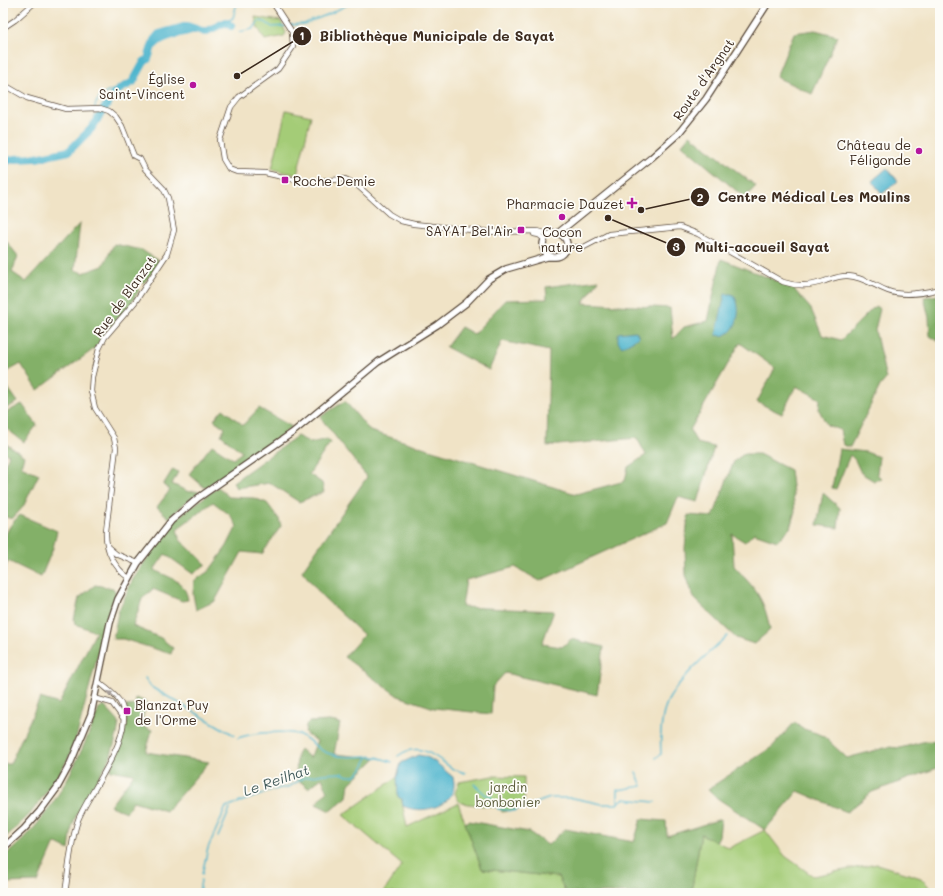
<svg xmlns="http://www.w3.org/2000/svg" width="943" height="896" font-family="Mali,sans-serif">
  <style>
    .green { fill: #a4cc77; stroke: #707b4a }
    .forest { fill: #83b068; stroke: #5f6d43 }
    .water { fill: #4fb5cd; stroke: #457076 }
    .lines { fill: none; stroke-linecap: round; stroke-linejoin: round }
    .stream { stroke: #4fb5cd; stroke-width: 1.5 }
    .river { stroke: #4fb5cd; stroke-width: 8 }
    .minor-casing { stroke: #564637; stroke-width: 6 }
    .major-casing { stroke: #564637; stroke-width: 8 }
    .minor { stroke: #fff; stroke-width: 4.5 }
    .major { stroke: #fff; stroke-width: 5.5 }
    .oneway { fill: #a79f9a }
    .poi-dot { fill: #b5179e; stroke: #fdfcf7; stroke-width: 1.5 }
    .labels { text-anchor: middle; dominant-baseline: central; stroke-width: 3.5; stroke-linejoin: round; paint-order: stroke }
    .poi-label { font-size: 13px; fill: #3b2a1e; stroke: #fdfcf7; text-anchor: end }
    .street-label { font-size: 13px; fill: #3b2a1e; stroke: #fdfcf7 }
    .park-label { font-size: 13px; fill: #5a5b39; stroke: #fdfcf7 }
    .water-label { font-size: 14px; font-style: italic; fill: #425b5b; stroke: #fdfcf7 }
    .leader { fill: none; stroke: #3b2a1e; stroke-width: 1.5 }
    .callout-dot { fill: #3b2a1e; stroke: #fdfcf7; stroke-width: 1.5 }
    .mark-label { font-size: 12px; text-anchor: middle; font-weight: bold; fill: #fff }
    .callout-label { font-size: 14px; text-anchor: middle; font-weight: bold; fill: #3b2a1e; stroke: #fdfcf7; stroke-width: 3.5; stroke-linejoin: round; paint-order: stroke }
  </style>
  <rect width="100%" height="100%" fill="#fdfcf7"/>
  <filter id="ink" filterUnits="userSpaceOnUse"><feTurbulence type="fractalNoise" baseFrequency=".025" numOctaves="2"/><feDisplacementMap in="SourceGraphic" scale="8" xChannelSelector="R" yChannelSelector="G"/><feConvolveMatrix kernelMatrix="1 2 1 2 8 2 1 2 1" color-interpolation-filters="sRGB"/></filter>
  <filter id="wash" filterUnits="userSpaceOnUse"><feTurbulence type="fractalNoise" baseFrequency=".012" numOctaves="4" result="noise"/><feDisplacementMap in="SourceGraphic" scale="16" xChannelSelector="R" yChannelSelector="G"/><feGaussianBlur stdDeviation="0.9" result="paint"/><feColorMatrix in="noise" values="0 0 0 0 0 0 0 0 0 0 0 0 0 0 0 0 0 1.4 0 .05"/><feComposite in="paint" operator="in"/></filter>
  <g filter="url(#wash)">
    <rect width="100%" height="100%" fill="#f0e3c6"/>
    <path class="green" d="M255,17l26,4 5,12 -2,3 -19,4 -8,-14z
      M286,110l25,6 -14,59 -25,-6z
      M493,776l31,1v30l-22,5 -2,-4 -39,-5 -3,-3 -3,-7 4,-11z
      M397,777l10,50 51,-24 24,66 76,8 8,16h-183l19,-28 -59,-50z
      M765,830l20,26 28,20 64,-12 44,14 14,15h-244l10,-59 28,14z"/>
    <path class="forest" d="M815,30l23,6 -26,58 -36,-17 18,-44z
      M690,135l66,51 -11,12 -63,-53z
      M80,223l-5,47 8,3 20,-7 11,-22 28,6 18,12 -16,21 -4,-2 -5,6 4,3 -8,14 -26,28 -7,14 -60,44 -17,-26 -18,10v-137l15,19 -6,16 14,10z
      M721,259l71,28 19,22 11,26 19,5 34,-34 5,3 -5,21 11,49 -6,7 -30,61 -7,-2 -3,-15 -13,-5 -8,-15 1,-11 -24,-13 -14,28 -25,-12 18,-34 -35,-25 -50,87 7,13 17,4 -16,55 -20,-5 -11,26 -127,58 -25,-14 -49,13 -4,27 92,4 -12,33 20,3 9,-8 33,8 -7,48 -92,-22 -12,13 -2,28 -57,-6 -36,-12 -54,-39 20,-22 -41,-38 -21,-26 65,-94 -47,-60 25,-16 25,30 206,63 49,-13 3,-14 18,-12 -9,-17 -90,8 2,-95 -47,-10 -13,29 -43,-23 15,-20 13,7 31,-34 42,-1 -1,-12 53,-7 -16,23 87,5 3,31 11,-12 24,-6z
      M940,295v47l-10,-6 -1,-18 -5,-21z
      M3,381l15,21 -15,8z
      M22,404l15,21 -13,17 -21,-16v-6l4,-8z
      M259,408l33,19 -21,17 -66,44 -16,-14 23,-29 21,14 9,-7 -21,-17 4,-7 -11,-8 9,-11 20,16z
      M297,436l14,7 16,-4 3,4 -21,31 13,9 2,9 -25,10 -29,-19 -34,5 -3,-6z
      M3,442l21,14 -3,10 18,8 -16,33 -11,12 -9,-3v-48l6,-13 -6,-3z
      M839,449l27,3 13,5 -2,17 4,4 -7,3 -13,-8 -6,-13 -5,-5 -14,34 -4,-1z
      M744,454h15l31,16 5,41 -5,17 -13,13 -23,-8 -9,9 -13,-8 2,32c22,24 30,31 36,64l-16,14 -18,-6 -42,-40 -8,-23 -1,-27 3,-33 25,2 21,-56z
      M173,469l5,3 -6,12 17,8 6,-1 4,1 -14,11 -16,15 -12,-11 13,-17 -7,-5z
      M218,487l11,10 25,1 13,5 12,16 2,7 -19,28 -20,-2 -27,49 -19,9 -3,-16 1,-13 15,-10 18,-25 10,-20 -7,-11 -17,-13 -36,27 3,11 26,24 -13,10 -28,-20 -11,16c16,8 31,10 34,30l-6,1 -29,-12 -11,10 -9,27 28,12 12,10 -2,6 -48,-15h-10l5,-27 15,-33 33,-48 12,-14z
      M823,493l17,15 -2,20 -21,-3z
      M20,515l37,16 -4,17 -12,29 -33,-16 -5,13c0,-26 -3,-41 17,-59z
      M95,585l18,3 3,5 -7,18 -32,124 -8,22 -13,22 -26,35 -24,23 -3,-5v-68h7l30,-66 19,6 37,-72 -21,-8 -1,-5 5,-21z
      M136,698l10,4 -5,24 11,4 -6,22 63,10 -43,49 -33,-10 -7,11 -16,-6 24,-32 -24,-4 17,-45 -1,-19 9,-1z
      M104,706l15,16 -2,13 -7,23 -34,58 -4,11 -3,23 -14,-7 -17,39 -35,1v-26c49,-37 74,-93 96,-148z
      M330,721l10,2 -6,31 42,4 -27,26 -2,13 -17,14 -14,-7 11,-13 -5,-13 -14,10 -12,-10 1,-24 3,-5 10,9 7,-17 -12,-8 1,-8 3,-3z
      M795,722l6,6 21,7 25,23 41,-11 12,1 26,-7 14,1v25l-68,25 -25,20 -49,-21 -33,39 -48,-32 -9,-9 64,-42z
      M641,819l25,2 1,15 54,-17 -2,17 -3,6 -15,-8 -10,59h-125l-8,-16 -76,-8 -17,-46 4,-2 60,11 19,13 17,-16 69,13z"/>
    <path class="water" d="M887,168l11,13 -16,13 -10,-13z
      M725,294h7c13,11 5,47 -16,41z
      M636,331l3,6 -17,10 -4,-5v-9z
      M418,755c15,1 23,13 35,22 8,28 -30,39 -50,29l-1,-7 -4,-2 -1,-20 4,-14z"/>
    <g class="lines">
      <path class="stream" d="M226,22l7,-4 4,-15
        M290,25l14,-1 25,-10 22,-11
        M239,32l14,-3 6,-8 6,1 7,5 14,-1
        M95,108c0,-10 15,-20 25,-19
        M145,678l6,9 83,48
        M238,738c13,-5 51,-9 64,-2 8,4 14,12 23,16 13,6 29,5 42,4
        M371,756l19,5
        M398,756c20,-15 36,-1 52,11 4,3 10,4 15,6
        M656,758l5,-4c-1,-15 0,-32 4,-46 7,-23 44,-56 62,-72
        M474,784l12,11h5v7l7,2v5l15,2 37,-13h23l29,6h15l6,-5 32,3
        M618,802v-12l24,-4 -6,-14
        M218,837l12,-28
        M202,874l6,-26 18,-41 54,-19h7l16,-10 20,-4 18,-1 7,3h7l7,-7 6,-12h9l15,5
        M199,893l2,-13"/>
      <path class="river" d="M154,45c9,-10 29,-12 41,-16
        M3,162l11,-3 22,-1 33,-7 22,-22 23,-35 6,-5 13,-7 11,-20 4,-3 6,-19 5,-6 28,-8 18,6 21,-10 5,4"/>
    </g>
  </g>
  <g filter="url(#ink)">
    <g class="lines">
      <g class="minor-casing">
        <path id="minor" d="M273,3l19,29 1,15 -15,22 -39,28 -8,10 -11,33 3,19 6,10 8,3 28,1 40,9 40,-3 12,6 32,29 12,7 13,3 77,8 47,-1 10,3
          M3,28l12,-8 19,-17
          M3,84l24,14 39,11 34,-1 9,3 7,6 6,9 12,30 6,3 5,10 18,19 5,10 6,32 -7,24 -32,48 -30,35 -6,12 -7,28 -1,14 4,17 19,30 2,10 -10,83c-1,18 8,37 23,47
          M534,234l5,1 5,4
          M567,247h17l25,-13 71,-7 18,7 85,48c15,5 27,4 42,-1 7,-2 15,-6 23,-5 15,1 27,10 40,15 16,6 36,2 52,-2
          M109,548l7,6 22,9
          M94,698l18,5 11,15
          M65,893c4,-23 5,-50 13,-73 10,-27 60,-87 42,-118 -5,-8 -15,-14 -22,-21"/>
      </g>
      <g class="major-casing">
        <path id="major" d="M543 245a12 12 0 1 1 24 0a12 12 0 1 1-24 0Z
          M558,233l93,-75 27,-24 28,-35 62,-96
          M3,848l21,-19 16,-18 17,-23 13,-24 21,-50 19,-91 8,-24 20,-36 33,-42 27,-23 94,-65 86,-71 59,-37 29,-22 23,-24 17,-10 41,-12h6"/>
      </g>
      <use href="#minor" class="minor"/>
      <use href="#major" class="major"/>
    </g>
    <defs><path id="oneway-solid" d="M-6-.8H1V-3.2L6.5 0L1 3.2V.8H-6Z"/></defs>
    <use class="oneway" href="#oneway-solid" transform="translate(112 695) rotate(-139)"/>
  </g>
  <g class="poi-dot">
    <circle cx="193" cy="85" r="4"/>
    <circle cx="919" cy="151" r="4"/>
    <rect x="281" y="176" width="8" height="8" rx="2"/>
    <path d="M630 197h4v4h4v4h-4v4h-4v-4h-4v-4h4z"/>
    <circle cx="562" cy="217" r="4"/>
    <rect x="517" y="226" width="8" height="8" rx="2"/>
    <rect x="123" y="707" width="8" height="8" rx="2"/>
  </g>
  <g class="labels">
    <g class="poi-label">
      <text x="185" y="78">Église<tspan x="185" dy="15">Saint-Vincent</tspan></text>
      <text x="911" y="144">Château de<tspan x="911" dy="15">Féligonde</tspan></text>
      <text x="293" y="180" text-anchor="start">Roche Demie</text>
      <text x="624" y="203">Pharmacie Dauzet</text>
      <text x="513" y="230">SAYAT Bel'Air</text>
      <text x="562" y="231" text-anchor="middle">Cocon<tspan x="562" dy="15">nature</tspan></text>
      <text x="135" y="704" text-anchor="start">Blanzat Puy<tspan x="135" dy="15">de l'Orme</tspan></text>
    </g>
    <g class="street-label">
      <text transform="translate(703 79) rotate(-55)">Route d'Argnat</text>
      <text transform="translate(124 296) rotate(-54)">Rue de Blanzat</text>
    </g>
    <g class="park-label">
      <text x="508" y="786">jardin<tspan x="508" dy="15">bonbonier</tspan></text>
    </g>
    <g class="water-label">
      <text transform="translate(276 780) rotate(-19)">Le Reilhat</text>
    </g>
  </g>
  <path class="leader" d="M237 76L302 36M641 210L700 197M608 218L676 247"/>
  <g class="callout-dot">
    <circle cx="237" cy="76" r="4"/>
    <circle cx="641" cy="210" r="4"/>
    <circle cx="608" cy="218" r="4"/>
    <circle cx="302" cy="36" r="10"/>
    <circle cx="700" cy="197" r="10"/>
    <circle cx="676" cy="247" r="10"/>
  </g>
  <g class="mark-label">
    <text x="302" y="40">1</text>
    <text x="700" y="202">2</text>
    <text x="676" y="251">3</text>
  </g>
  <g class="callout-label">
    <text x="437" y="41">Bibliothèque Municipale de Sayat</text>
    <text x="814" y="202">Centre Médical Les Moulins</text>
    <text x="762" y="252">Multi-accueil Sayat</text>
  </g>
  <rect width="943" height="896" fill="none" stroke="#fdfcf7" stroke-width="16"/>
</svg>
